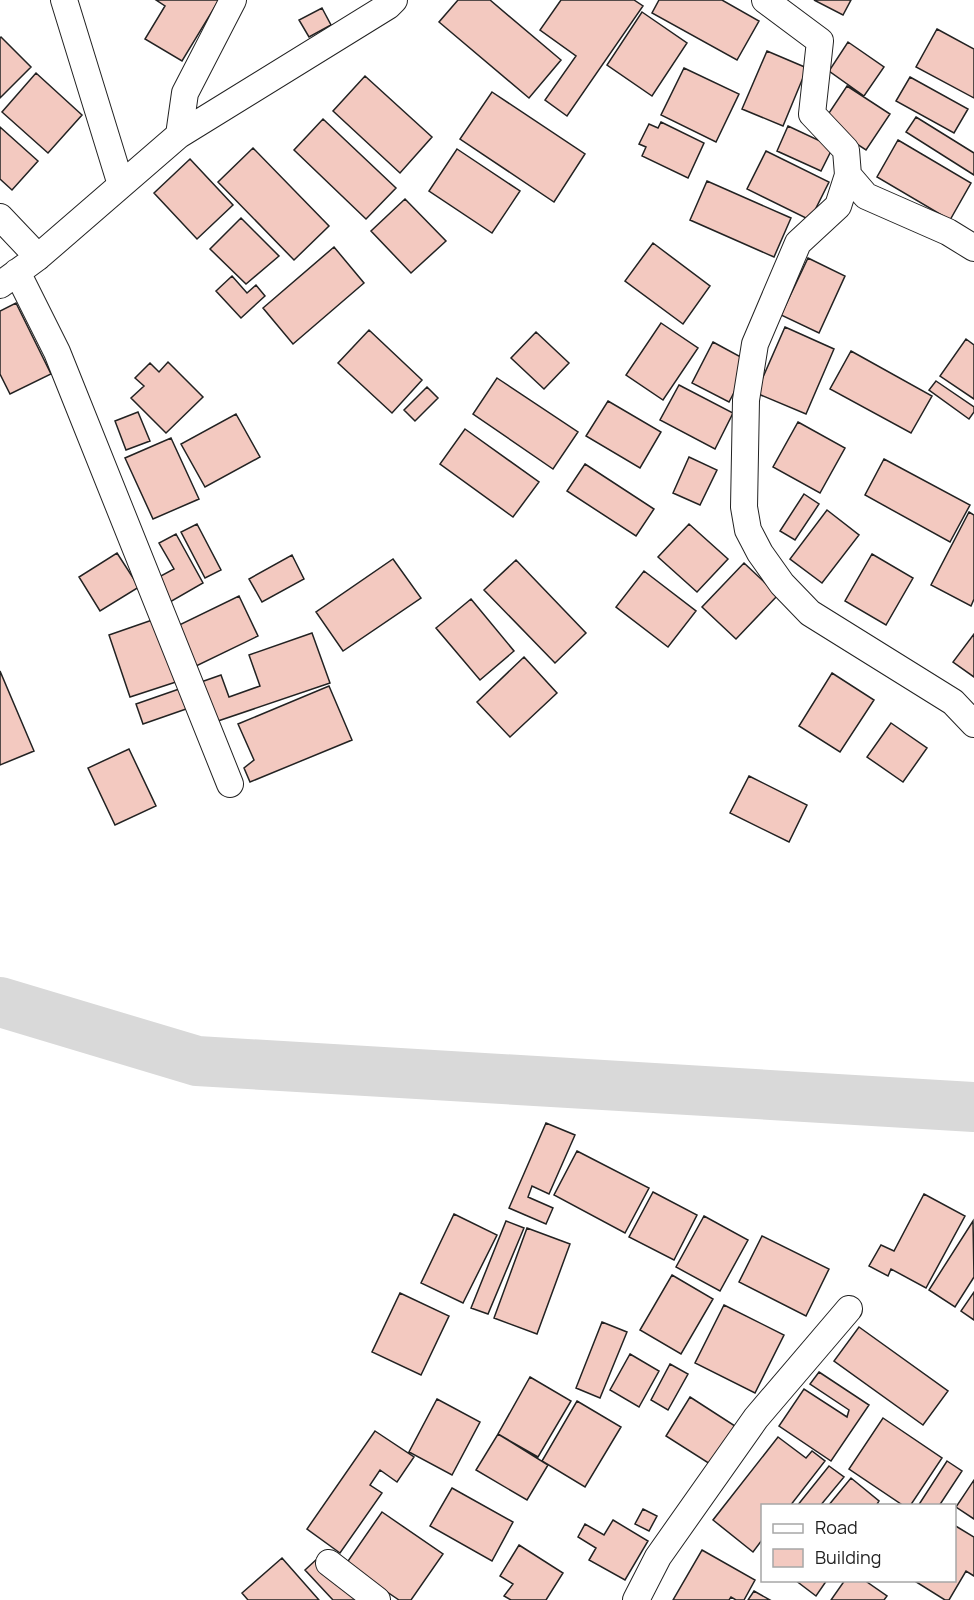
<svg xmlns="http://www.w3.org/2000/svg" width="974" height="1600" font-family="Manrope,sans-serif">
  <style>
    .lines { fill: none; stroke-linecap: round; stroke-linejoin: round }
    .river { stroke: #d9d9d9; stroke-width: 50 }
    .building { fill: #f3c9c0; stroke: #222; stroke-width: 1.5 }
    .minor-casing { stroke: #222; stroke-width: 28 }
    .minor { stroke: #fff; stroke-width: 26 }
  </style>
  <rect width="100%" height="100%" fill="#fff"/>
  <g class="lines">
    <path class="river" d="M0,1002l197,59 777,46"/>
  </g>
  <path class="building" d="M156,0h63l-37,61 -37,-22 20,-33z
    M458,0h32l71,60 -32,38 -90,-76z
    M561,0h73l9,6 -76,110 -22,-16 31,-44 -36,-26z
    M659,0h63l37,21 -22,39 -85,-47z
    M814,0h37l-8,15z
    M322,8l9,17 -22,12 -10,-17z
    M642,12l45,31 -35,53 -45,-31z
    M937,29l37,20v49l-58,-31z
    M1,37l30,30 -31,31v-60z
    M848,42l36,25 -20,29 -35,-25z
    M767,51l40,17 -24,58 -41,-17z
    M684,68l55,26 -23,48 -55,-27z
    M36,73l46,42 -34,38 -46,-41z
    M365,76l67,61 -32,36 -67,-62z
    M910,77l58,32 -14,24 -58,-32z
    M847,86l43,28 -24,36 -43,-28z
    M492,92l93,62 -31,48 -94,-63z
    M916,117l58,36v22l-68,-43z
    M323,119l73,69 -30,31 -72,-69z
    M661,122l43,21 -16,35 -46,-22 4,-9 -7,-3 10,-20 9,4z
    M788,126l45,21 -12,24 -44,-20z
    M0,127l38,34 -26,29 -12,-11z
    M898,140l73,43 -21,37 -73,-43z
    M253,148l76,78 -35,34 -76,-78z
    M457,149l63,42 -28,42 -63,-42z
    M766,151l63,31 -19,38 -63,-31z
    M190,159l43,46 -36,34 -43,-46z
    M707,181l84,37 -17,39 -84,-37z
    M405,199l41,42 -35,32 -40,-42z
    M241,218l38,38 -33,28 -36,-35z
    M653,243l57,43 -27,38 -58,-43z
    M334,247l30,36 -71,61 -30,-36z
    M808,258l37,18 -26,57 -38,-18z
    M232,276l15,17 9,-8 9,11 -24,22 -25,-27z
    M16,303l35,71 -41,20 -10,-20v-63z
    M661,323l37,25 -35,52 -37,-25z
    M785,327l49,22 -28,65 -50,-21z
    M369,330l53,50 -30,33 -54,-50z
    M536,332l33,31 -25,26 -33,-31z
    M966,339l8,6v54l-34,-23z
    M713,342l37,20 -21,40 -37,-19z
    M851,351l81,45 -21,37 -81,-44z
    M168,362l35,35 -37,36 -35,-35 13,-12 -9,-8 15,-15 9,9z
    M497,378l81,54 -25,37 -80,-55z
    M936,381l38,26v5l-5,7 -40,-29z
    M679,385l54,28 -18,36 -55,-29z
    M427,387l11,11 -23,23 -11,-11z
    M608,401l53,31 -21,36 -54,-32z
    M138,412l12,29 -24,9 -11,-29z
    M236,414l24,43 -55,30 -24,-43z
    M798,422l47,26 -25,45 -47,-26z
    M465,429l74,53 -26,35 -73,-53z
    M171,438l28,61 -46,20 -28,-61z
    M689,457l28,13 -17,35 -27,-12z
    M884,459l86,46 -20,37 -85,-47z
    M585,464l69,45 -18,27 -69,-45z
    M804,494l15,10 -24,36 -15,-9z
    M827,510l32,25 -37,48 -32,-24z
    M969,512l5,3v84l-3,7 -40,-21z
    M197,524l24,46 -16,8 -24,-46z
    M689,524l39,35 -31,33 -39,-35z
    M176,534l27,49 -33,19 -13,-24 17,-9 -15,-26z
    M117,553l22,34 -39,24 -21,-34z
    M872,554l41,24 -27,47 -41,-24z
    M292,555l12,24 -42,23 -13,-23z
    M393,559l28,39 -78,53 -27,-39z
    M516,560l70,73 -31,30 -71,-73z
    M744,563l34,32 -42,44 -34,-32z
    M644,571l52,40 -28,36 -52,-40z
    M239,596l19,40 -66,32 -19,-40z
    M471,599l43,52 -34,29 -44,-52z
    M158,618l21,63 -49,16 -21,-62z
    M312,633l18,50 -115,39 -14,-40 20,-7 8,22 31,-11 -11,-31z
    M974,634v43l-21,-15z
    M524,657l33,36 -47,44 -33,-35z
    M0,671l34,80 -34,14z
    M832,673l42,27 -34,52 -41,-26z
    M329,686l23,54 -102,42 -6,-14 10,-8 -16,-36z
    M182,688l7,20 -46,16 -7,-20z
    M891,723l36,25 -24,34 -36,-25z
    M129,749l27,57 -41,19 -27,-57z
    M749,776l58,29 -18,37 -59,-29z
    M546,1123l29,12 -26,59 -17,-8 -4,11 25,11 -7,16 -37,-16z
    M577,1151l72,37 -24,45 -71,-38z
    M653,1192l44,23 -23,45 -45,-23z
    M924,1194l41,22 -39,72 -35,-19 -3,7 -19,-10 12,-21 13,6z
    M454,1214l43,21 -34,68 -42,-20z
    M704,1216l44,24 -28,51 -44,-24z
    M506,1221l18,7 -36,86 -17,-6z
    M973,1221l1,56 -19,30 -26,-17z
    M527,1228l43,16 -33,90 -43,-16z
    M762,1236l67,33 -23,47 -67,-34z
    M672,1275l41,24 -32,55 -41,-24z
    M974,1292v28l-13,-9z
    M400,1293l49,23 -28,59 -49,-23z
    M724,1305l60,30 -29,58 -60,-30z
    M602,1322l25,10 -27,66 -24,-10z
    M859,1327l89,64 -25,34 -89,-64z
    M630,1354l29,17 -20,36 -29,-17z
    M670,1364l18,10 -20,36 -17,-10z
    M819,1372l50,33 -38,56 -52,-35 25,-37 43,28 2,-7 -39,-26z
    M530,1377l41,24 -33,56 -40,-23z
    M690,1397l45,29 -25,38 -44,-28z
    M437,1399l43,23 -28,53 -43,-23z
    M577,1401l44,26 -36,60 -43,-26z
    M883,1418l59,40 -32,48h-6l-55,-37z
    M375,1431l39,26 -17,25 -17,-12 -10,15 12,8 -42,60 -33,-24z
    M498,1434l50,31 -21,35 -51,-30z
    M778,1437l28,21 6,-7 13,10 -35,45h-28v34l-9,12 -40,-32z
    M947,1461l15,10 -23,35h-21z
    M829,1466l15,11 -24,29h-23z
    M851,1478l28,23 -3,5h-48z
    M974,1480v39l-18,-12z
    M452,1488l61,34 -21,39 -62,-35z
    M643,1509l14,7 -8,15 -14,-7z
    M382,1512l61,42 -32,46h-12l-53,-36z
    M613,1520l35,21 -23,39 -36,-20 7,-12 -18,-11 7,-13 19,11z
    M954,1525l20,12v39l-8,-5 -17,29h-4l-32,-20h41z
    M519,1545l44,28 -17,27h-35l-7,-4 9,-12 -13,-8z
    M702,1550l53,30 -11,20h-8l-5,-3 -2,3h-56z
    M282,1558l37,42h-71l-6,-7z
    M318,1558l39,42h-24l-28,-30z
    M795,1580h32l-11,16z
    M845,1580h19l23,16 -3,4h-53z
    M754,1591l16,9h-22z"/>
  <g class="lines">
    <g class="minor-casing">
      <path id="minor" d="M64,0l57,185
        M765,0l55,41 -8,73 34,36 2,25 -10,31 -40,37 -43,101 -9,56 -2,107 4,23 12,23 22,31 28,29 143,89 21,22
        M179,135l6,-42 48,-93
        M848,175l18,21 82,36 26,16
        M0,217l38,40
        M17,272l40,80 173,432
        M0,285l38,-28 141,-122 209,-129 6,-6
        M329,1563l48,37
        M636,1600l22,-43 98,-139 93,-109"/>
    </g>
    <use href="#minor" class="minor"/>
  </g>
  <rect x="761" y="1504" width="195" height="78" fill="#ffffff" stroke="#a7a7a7" stroke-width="1.5"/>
  <rect x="773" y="1524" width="30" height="9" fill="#ffffff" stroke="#a7a7a7" stroke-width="1.5"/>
  <text x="815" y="1534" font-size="18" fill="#222222">Road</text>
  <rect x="773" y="1549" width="30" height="18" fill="#f3c9c0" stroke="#a7a7a7" stroke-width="1.5"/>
  <text x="815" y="1564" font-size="18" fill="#222222">Building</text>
</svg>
